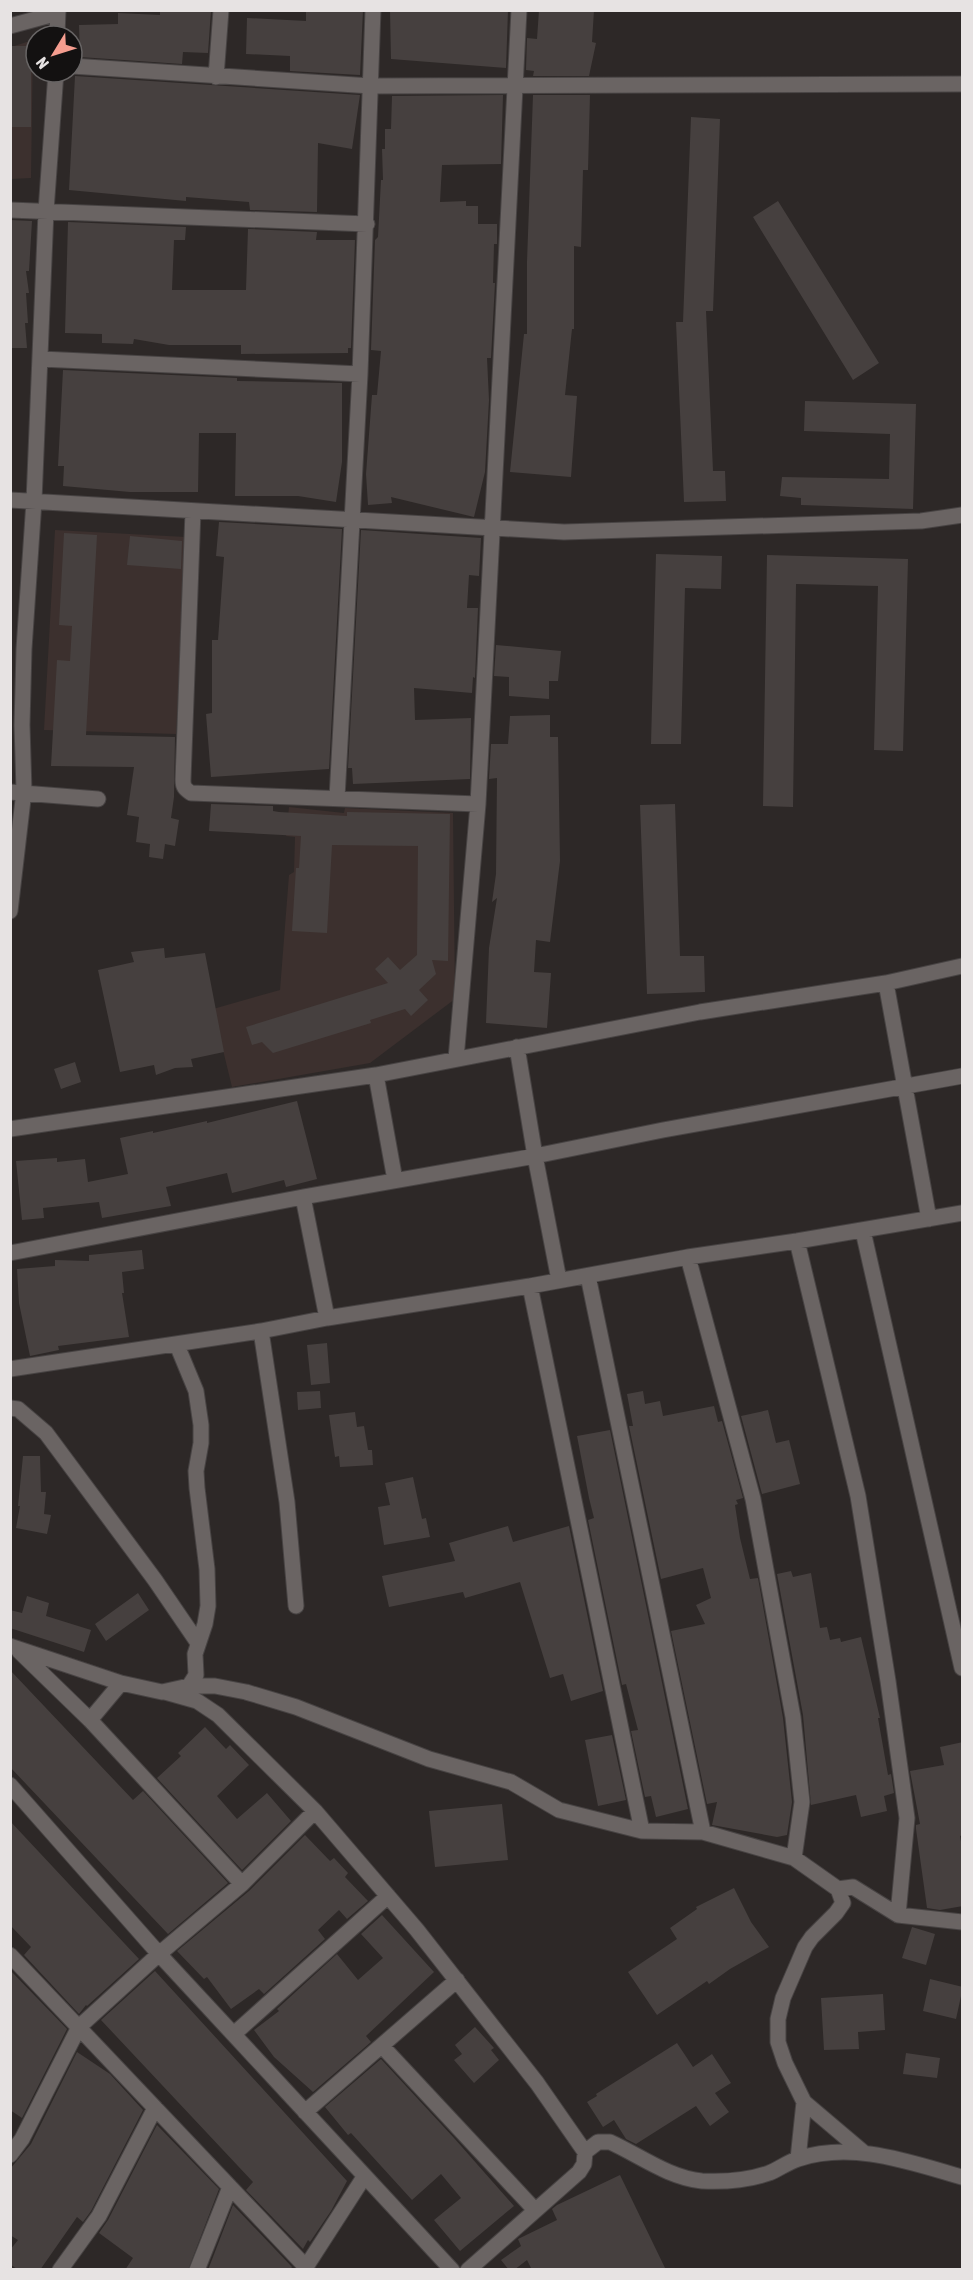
<svg xmlns="http://www.w3.org/2000/svg" width="973" height="2280" font-family="'Asap Condensed',sans-serif">
  <style>
    .built { fill: #3c302e }
    .building { fill: #46403f }
    .lines { fill: none; stroke-linecap: round; stroke-linejoin: round }
    .street-casing { stroke: #474343; stroke-width: 17 }
    .street { stroke: #6a6463; stroke-width: 15 }
  </style>
  <rect width="100%" height="100%" fill="#2d2827"/>
  <path class="built" d="M33,40l-2,138 -20,1v-132z
    M55,530l131,7 -10,197 -132,-4z
    M289,807l55,6 1,-5 108,5 2,186 -85,64 -138,24 -19,-78 67,-19 9,-115 5,-3 1,-35 -9,-1z"/>
  <path class="building" d="M160,10h51l-3,43 -25,-1 -1,12 -102,-7 -1,-32 39,-1v-11l42,2z
    M306,10h57l-3,65 -70,-4v-15l-44,-2 1,-36 59,3z
    M390,10h118l-2,58 -115,-9z
    M539,10h55l-2,32 4,1 -7,33h-56l1,-5 -8,-1 1,-32 10,1z
    M10,46h21v81h-21z
    M75,76l285,19 -8,54 -34,-6 -1,69 -67,-2 -1,-8 -63,-5v4l-117,-11z
    M503,95l-2,69 -59,1 -2,37 26,-1v5h12v18h19v20h-3l-1,39h2l-4,75h-4l2,42 -4,72 -11,45 -83,-20 1,6 -24,2 -2,-31 6,-79h5l4,-44 -10,-1 4,-110 3,-3 3,-57h2l-1,-31h3v-20h6l1,-33z
    M533,95h57l-2,75h-5l-2,77 -7,-1v83h-2l-7,66 12,1 -6,81 -61,-5 14,-138h3v-72z
    M691,117l29,2 -7,192h-7l7,160h12l1,30 -42,1 -8,-180h7z
    M778,201l101,162 -26,17 -100,-163z
    M10,220l22,1 -3,50h-3l3,22h-3l2,30h-3l2,25h-17z
    M68,222l118,5 -1,13h-11l-2,50h74l2,-61 69,3 -1,8h39l-4,108h-3v5l-107,1v-9h-72l-35,-6 -1,5 -31,-1v-9l-37,-1z
    M63,370l174,8v3l105,2v79l-6,40 -38,-6h-63l1,-63h-37l-1,59h-68l-67,-6 1,-20h-6z
    M805,401l111,3 -3,105 -112,-4v-7l-21,-2 2,-19 107,2 1,-45 -86,-3z
    M219,522l123,7 -13,240 -118,8 -5,-63 6,-1v-73h6l6,-83 -8,-1z
    M361,530l120,8 -2,38 -10,-1 -2,33h11l-3,70 -2,-1 -1,16 -58,-5 1,32 56,-2 -1,61 -117,5 -1,-16h-4z
    M64,533l33,2 -11,200 89,2 -1,60 -3,21 8,2 -4,26 -10,-2 -2,15 -14,-2 1,-13 -14,-2 3,-25 -12,-2 7,-48 -83,-1 6,-106 13,1 2,-35 -13,-1z
    M130,536l52,5 -1,28 -54,-4z
    M656,554l66,2 -1,33 -36,-1 -4,156h-30z
    M767,555l141,4 -5,192 -29,-1 4,-164 -82,-2 -3,223 -30,-1z
    M496,645l65,6 -3,30h-9v18l-40,-3v-19l-15,-1z
    M550,715v22h8l2,124 -10,81 -14,-2 -2,32 17,1 -4,55 -61,-5 3,-75 8,-50 -5,4 4,-28 1,-96 -8,1 2,-35h17l2,-28z
    M211,804l62,2v5l6,1 68,4v-4l103,2 -2,147 -16,-1 4,14 -17,16 9,10 -17,16 -6,-7 -35,11 1,3 -98,30 -11,-11 -10,3 -6,-18 142,-44 -13,-14 13,-12 12,13 17,-15 1,-109 -86,-1 -5,88 -35,-2 4,-63h3l2,-32 -92,-5z
    M675,804l5,152h24l1,36 -58,2 -7,-189z
    M164,948l1,10 40,-5 19,99 -33,7 2,8 -18,1 -19,7 -2,-10 -34,7 -22,-102 36,-8 -3,-10z
    M75,1062l6,20 -20,7 -7,-20z
    M297,1101l20,78 -31,8 -2,-7 -52,13 -5,-20 -61,14 5,19 -69,12 -3,-16 -56,6 1,10 -22,2 -6,-59 41,-3v4l28,-3 3,23 40,-8 -8,-36 33,-7v2l54,-12v2z
    M142,1250l2,19 -22,3 2,21h-2l7,44 -71,9 1,4 -29,6 -11,-53 -2,-34 38,-3v-6l34,1v-6z
    M327,1343l3,40 -19,2 -4,-40z
    M320,1391l1,17 -23,2 -1,-18z
    M643,1391l2,13 15,-3 3,15 51,-10 4,16 4,-1 21,77 -7,2 2,4 -3,1 5,33 10,41 8,-1 25,140 9,84 -5,33 -10,2 -65,-12 5,-23 -10,2 -36,-173 34,-7 -9,-19 15,-7 -8,-30 -42,11 -32,-153h4l-6,-32z
    M768,1410l8,33 13,-3 11,44 -38,10 -21,-78z
    M355,1412l2,15 7,-1 4,24h4l1,15 -33,2 -1,-11 -4,1 -6,-42z
    M610,1430l78,379 -32,8 -5,-21 -6,1 -14,-66 7,-1 -12,-46 -4,1 -34,-165 6,-2 -5,-20 -12,-62z
    M23,1456h17l1,36h5l-2,22 7,1 -4,19 -31,-6 4,-22h-2z
    M413,1477l9,42 4,-1 4,19 -46,8 -6,-38 12,-2 -5,-22z
    M508,1526l5,16 56,-16 34,165 -32,10 -8,-27 -13,4 -30,-96 -55,16 -2,-6 -74,15 -7,-31 73,-15 -6,-18z
    M791,1571l2,6 18,-4 9,55 7,-1 3,13 10,-2 1,4 20,-5 19,81h-2l10,57 3,-1 3,19 -10,3 3,15 -26,6 -5,-22 -45,10 -8,-90 -26,-141z
    M138,1593l11,17 -43,31 -11,-17z
    M27,1596l22,7 -3,13 45,14 -7,22 -74,-24v-18l12,3z
    M10,1670l123,130 10,-9 85,92 -60,51 -158,-167z
    M205,1727l21,22 4,-4 19,20 -32,31 20,23 30,-26 24,28 -49,49 -85,-92 24,-22 -3,-3z
    M612,1735l14,65 -28,6 -13,-66z
    M963,1742v93l-3,1 3,17v53l-23,4 -13,-2 -11,-79v-4l4,-1 -10,-53 34,-6 -4,-18z
    M502,1804l6,56 -73,7 -6,-56z
    M10,1821l129,138 -52,47 -1,-1 -7,9 -55,-59 7,-8 -21,-22z
    M305,1835l25,26 4,-3 14,15 -3,4 23,24 -21,18 -8,-9 -21,20 7,9 -61,55 -5,-5 -28,20 -24,-32 -3,2 -27,-28 72,-60z
    M734,1888l17,34 18,25 -39,22 -21,15 -2,-3 -50,34 -29,-43 49,-33 -7,-11 27,-19 -1,-2z
    M382,1915l52,57 -68,64 5,6 -58,50 -39,-35 -20,-27 25,-19 -2,-2 60,-55 21,26 25,-22 -22,-24z
    M912,1927l23,7 -9,31 -24,-7z
    M10,1970l57,59 -45,89 -12,-8z
    M155,1971l192,210 -16,30 -21,31 -2,-2 -5,9 -57,-59 7,-8 -152,-162z
    M930,1979l33,8 -7,32 -33,-8z
    M883,1994l2,36 -27,2 1,17 -35,1 -3,-52z
    M475,2027l19,21 -3,2 8,10 -25,23 -20,-23 8,-6 -7,-9z
    M677,2043l16,24 19,-13 19,29 -16,10 14,19 -19,14 -14,-20 -60,38 -10,-5 -12,-19 -11,7 -16,-25 10,-6 -1,-2z
    M77,2052l33,22 33,36 -52,101 -8,11 -6,-5 -37,53h-22l-8,-6v-14l8,-10 -8,-5v-66l21,-25z
    M906,2053l34,5 -3,20 -34,-4z
    M381,2059l73,79 60,68 -54,45 -26,-31 27,-22 -20,-24 -29,26 -61,-67 -3,2 -23,-28z
    M157,2125l62,64 -31,81h-63l8,-12 -34,-25 9,-13z
    M620,2175l46,95h-134l-5,-10 -13,10h-5l-8,-10 20,-14 -3,-7 39,-19 -5,-11 5,-4z
    M233,2205l59,62 -2,3h-82z"/>
  <g class="lines">
    <g class="street-casing">
      <path id="street" d="M10,26l48,-13
        M57,36l1,-26
        M72,66l299,20 591,-2
        M216,77l5,-67
        M10,210l357,14
        M41,359l319,15
        M10,500l554,32 357,-11 41,-6
        M193,511l-10,269c0,7 2,9 8,13l287,11
        M10,792l88,7
        M337,798l23,-424 13,-364
        M10,911l14,-120 -2,-66 2,-76 10,-148 12,-290 10,-139
        M886,983l43,236
        M517,1047l18,109 24,124
        M456,1059l22,-255 41,-794
        M376,1075l19,105
        M10,1129l366,-54 324,-63 186,-29 76,-17
        M303,1197l24,121
        M863,1231l99,437
        M797,1241l61,255 30,185 19,137 -9,97
        M10,1253l293,-56 232,-41 128,-26 299,-54
        M688,1257l65,242 40,218 9,85 -8,56
        M588,1276l115,556
        M530,1286l112,545
        M261,1331l26,171 9,104
        M177,1345l19,46 5,34v18l-5,28 1,17 10,81 1,37 -3,18 -10,30 1,21 -7,11
        M10,1369l251,-38 66,-13 203,-32 158,-29 109,-16 165,-28
        M10,1408l8,1 28,24 109,147 43,63
        M10,1646l111,37 41,9 27,-6h26l31,6 50,15 133,52 82,23 48,28 83,21 61,1 91,26 44,31 15,-2 45,28 64,7
        M19,1651l71,69 152,164
        M165,1692l32,9 21,14 97,96 102,119 120,153 48,69 -1,12 -5,8 -111,98
        M90,1720l31,-37
        M10,1785l149,169 293,316
        M10,1955l295,311
        M235,2033l153,-137
        M382,2046l153,164
        M804,2102l59,50
        M305,2112l152,-132
        M585,2152l13,-10h12c29,13 59,36 92,39 21,1 47,-1 67,-8 10,-4 19,-11 29,-14 55,-18 111,3 164,18
        M10,2155l12,-16 57,-112 80,-73 83,-70 73,-73
        M798,2159l6,-57 -19,-39 -7,-21v-23l5,-21 22,-51 7,-10 24,-24 7,-10 -5,-14
        M60,2270l39,-54 56,-108
        M197,2270l33,-83
        M304,2270l60,-93"/>
    </g>
    <use href="#street" class="street"/>
  </g>
  <rect width="973" height="2280" fill="none" stroke="#e7e3e3" stroke-width="24"/>
  <g transform="translate(54 54) rotate(232)"><circle r="28" fill="#131111" stroke="#686565" stroke-width="1.5"/>
  <path d="M0-4.5L10 22L0 15L-10 22Z" fill="#f59d8f"/>
  <text y="-9" font-size="16" font-weight="bold" text-anchor="middle" fill="#e7e3e3">N</text>
  </g>
</svg>
